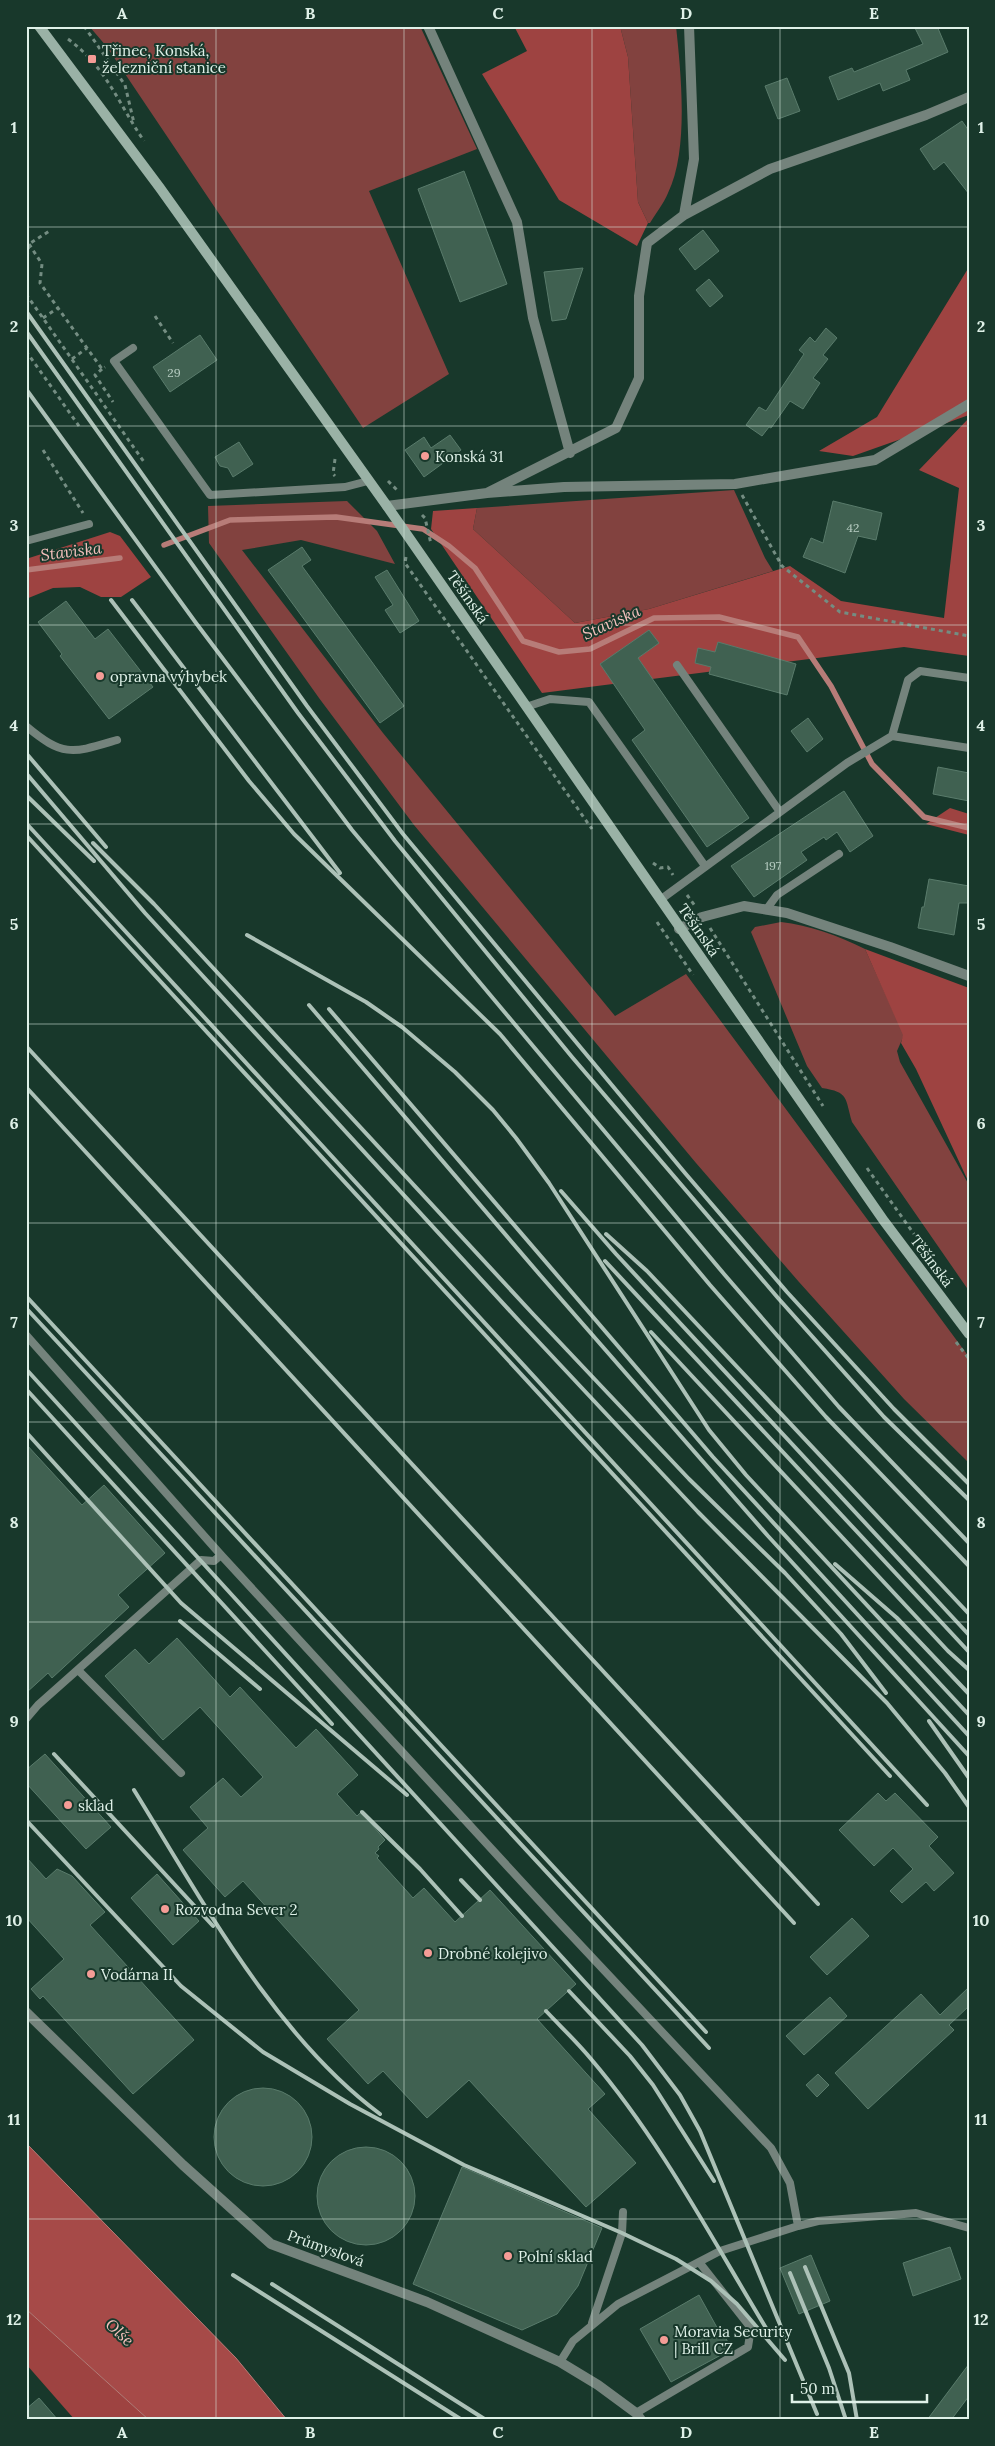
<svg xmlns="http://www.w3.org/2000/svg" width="995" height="2446" font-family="Lora,serif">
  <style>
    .green { fill: #82423f }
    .forest { fill: #9e4341 }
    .water { fill: #a64a48; stroke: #b77c78 }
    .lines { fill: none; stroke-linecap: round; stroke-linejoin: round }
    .stream { stroke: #b77c78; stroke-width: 5.5 }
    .building { fill: #406151; stroke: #597b6b }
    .path { stroke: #748d82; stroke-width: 3; stroke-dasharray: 4 4; stroke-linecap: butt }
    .lane { stroke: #74837c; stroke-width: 8 }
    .street { stroke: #74837c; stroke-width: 10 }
    .secondary { stroke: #9ab2a6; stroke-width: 10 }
    .rail { stroke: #acc1b7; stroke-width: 4 }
    .grid { fill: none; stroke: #dff1e8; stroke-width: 1; stroke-opacity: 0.55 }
    .poi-dot { fill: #f59c96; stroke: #18382b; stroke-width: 2 }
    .labels { text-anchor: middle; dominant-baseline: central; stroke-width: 4; stroke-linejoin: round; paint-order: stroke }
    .number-label { font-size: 12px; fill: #b7cdc2 }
    .poi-label { font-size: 15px; fill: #dff1e8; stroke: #18382b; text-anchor: start }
    .street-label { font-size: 15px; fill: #dff1e8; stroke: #18382b }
    .water-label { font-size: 16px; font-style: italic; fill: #f4c0bc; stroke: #18382b }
    .neatline { fill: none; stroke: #dff1e8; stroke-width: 2 }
    .grid-label { font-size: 16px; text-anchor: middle; font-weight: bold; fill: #dff1e8 }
  </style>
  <rect width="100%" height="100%" fill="#18382b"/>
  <path class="green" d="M89,26h331l57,123 -108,42 80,183 -86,54 -256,-381z
    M620,26h56c5,47 13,124 -8,167 -4,10 -12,20 -18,30h-2l-10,-21 -10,-145z
    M734,490l31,68 8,13 -124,38 -74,14 -102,-94 4,-21z
    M347,501l30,30 18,33 -94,-24 -59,10 141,183 232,283 71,-42 283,383v106l-65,-64 -105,-117 -103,-119 -282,-338 -95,-127 -110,-155 -1,-37z
    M781,922c28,3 58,14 84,27l39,86 -7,16 3,11 69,123v106l-117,-169c-7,-24 -3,-30 -30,-34l-15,-22 -56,-134 4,-5z"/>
  <path class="forest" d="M514,26h106l8,31 10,145 10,21 -11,23 -78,-46 -77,-126 45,-23z
    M969,267v148l-116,41 -34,-5 58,-34z
    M969,418v238l-65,-9 -362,46 -111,-164 2,-18 44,-3 -4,21 102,94 74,-14 141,-43 51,35 103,17 15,-130 -40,-18z
    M110,532l10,4 31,41 -30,20h-20l-21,-10 -27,1 -27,11v-40z
    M950,808l19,6v21l-43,-11z
    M865,949l104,39v195l-53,-114 -15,-26 2,-8z
    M26,2309l123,111h-74l-49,-56z"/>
  <path class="water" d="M26,2143l210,215 51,62h-138l-123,-111z"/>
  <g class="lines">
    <path class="stream" d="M164,545l66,-25 106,-3 87,12 26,17 26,22 48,73 36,11 31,-3 64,-31 65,-1 79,20 33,49 41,78 52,53 45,11
      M26,570l94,-12"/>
  </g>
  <path class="building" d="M914,26h23l11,26 -42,18 4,10 -27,11 -3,-8 -42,17 -9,-23 23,-9 2,4 69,-28z
    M787,78l13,33 -22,8 -13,-33z
    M962,121l7,10v63l-25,-32 -10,8 -14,-21z
    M464,171l43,113 -47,18 -42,-113z
    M703,230l16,21 -24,19 -16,-21z
    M583,268l-17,51 -14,2 -8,-49z
    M709,279l14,17 -13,11 -14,-17z
    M826,328l11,10 -14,17 5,4 -15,19 7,5 -17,26 -13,-8 -19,27 -2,-1 -7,9 -16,-11 13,-18 7,4 38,-57 -5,-4 11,-13 5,5z
    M200,335l17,25 -47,32 -17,-25z
    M450,435l11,15 -37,27 -19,-27 19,-13 7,11z
    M239,442l14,22 -20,13 -5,-9 -8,-2 -5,-9z
    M833,501l49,12 -6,27 -18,-4 -13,37 -42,-16 8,-19 12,5z
    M302,547l9,13 -9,6 102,140 -24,17 -112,-153z
    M387,570l32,51 -19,12 -15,-23 8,-5 -18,-28z
    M66,601l29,38 13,-10 45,58 -44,32 -49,-63 2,-2 -24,-32z
    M649,630l10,13 -21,15 111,160 -42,29 -75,-107 13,-10 -45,-66z
    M718,642l78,22 -9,31 -78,-21 2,-7 -16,-4 3,-15 17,4z
    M808,718l15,21 -16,13 -16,-21z
    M938,767l31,6v28l-36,-7z
    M844,791l29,45 -23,16 -13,-20 -11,8 -2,-3 -23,15 6,8 -53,37 -23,-31z
    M929,879l40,7v17h-10l-5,32 -36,-7 4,-21h2z
    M26,1444l56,61 22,-20 61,68 -47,42 11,12 -77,71 -4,-5 -22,20z
    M177,1638l53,59 10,-10 56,61 20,-19 42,46 -21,19 20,22 4,-4 24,28 -7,7 1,2 -4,4 4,3 -2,2 36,40 11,-10 31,34 35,-32 86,94 -39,35 68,75 -17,15 48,54 -50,44 -117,-127 -42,38 -44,-47 -15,13 -41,-45 32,-29 -116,-129 -18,16 -42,-47 25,-22 -18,-21 33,-29 18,19 22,-20 -63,-70 -37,33 -58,-64 30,-27 14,15z
    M45,1754l66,73 -25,22 -60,-66v-13z
    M878,1793l8,8 9,-8 43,44 -9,9 25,27 -20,18 -8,-9 -24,21 -12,-12 23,-22 -20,-21 -19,18 -35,-36z
    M26,1857l20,22 11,-10 15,7 33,36 -15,13 104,115 -61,54 -90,-98 -3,3 -9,-10 33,-30 -38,-42z
    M157,1874l42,47 -26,24 -42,-47z
    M852,1918l17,18 -42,39 -17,-18z
    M969,1987v19l-20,19 5,5 -86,79 -33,-36 86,-79 19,21z
    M830,1997l17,19 -43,39 -18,-19z
    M818,2074l11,11 -12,12 -11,-12z
    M214 2137a49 49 0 1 1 98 0a49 49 0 1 1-98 0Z
    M317 2196a49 49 0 1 1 98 0a49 49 0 1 1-98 0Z
    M462,2167l140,61 -24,58 -21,28 -35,16 -109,-46z
    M950,2247l11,32 -48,17 -10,-33z
    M811,2255l19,46 -31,13 -19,-46z
    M699,2295l21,38 2,-1 10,17 -61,33 -31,-53z
    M969,2364v32l-18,24h-24z
    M39,2398l19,22h-32v-11z"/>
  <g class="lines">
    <path class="path" d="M84,26l41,59 9,38
      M68,39c39,29 50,64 76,102
      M29,244l13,20 -2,19 62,86 3,-2
      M26,265l3,-21 22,-14
      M26,294l118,168
      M155,316l18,27
      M43,318l15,-10
      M26,351l53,75
      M72,359l15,-11
      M102,369l-7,6 18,27
      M43,450l40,63
      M335,459l-2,15 2,2
      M388,481l10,10
      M742,495l40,71 58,46 129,24
      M422,515l3,3 6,26
      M406,557l-1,6 187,266
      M653,863l7,5 8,-1 5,8
      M687,895l8,11
      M657,922l36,53
      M710,928l113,178
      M867,1168l47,66
      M956,1342l13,17"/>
    <path class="lane" d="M133,348l-19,13 96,134 135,-8 23,-6
      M26,541l63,-17
      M677,665l103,147
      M526,707l24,-8 39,3 116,164
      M26,726c38,32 47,27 91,14
      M892,736l16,-56 12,-9 49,7
      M660,900l187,-137 45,-27 77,12
      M766,910l11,-15 62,-41
      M26,1335l195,220 335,364 215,229 19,35 8,43 -78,25 -102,53 -45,37 -13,21
      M78,1670l103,103
      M26,1719l12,-14 163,-145 13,1 7,-6
      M798,2226l20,-5 98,-8 53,15
      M592,2323l30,-90 1,-21
      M636,2413l112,-66 3,-19 -52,-66"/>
    <path class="street" d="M428,26l89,196 16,96 37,135
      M684,215l10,-56 -5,-133
      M487,493l129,-65 23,-50v-82l8,-53 37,-28 86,-46 156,-54 43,-18
      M387,506l100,-13 77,-6 171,-3 140,-24 94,-56
      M679,929l23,-12 42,-11 43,7 103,34 79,29
      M26,2012l157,153 88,79 156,58 133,60 38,23 38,28 5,7"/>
    <path class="secondary" d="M39,26l121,162 227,318 497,715 85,113"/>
    <path class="rail" d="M26,311l281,395 96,128 282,339 102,119 107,117 75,75
      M26,331l272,382 97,128 177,216 206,241 106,119 85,83
      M26,389l170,234 156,207 372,444 115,133 130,136
      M111,600l138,181 45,53 206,200 210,251 116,132 143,149
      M132,600l208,273
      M26,753l80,94
      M26,773l119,140 377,411 176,188 189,191 58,70 24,34
      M26,795l68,66
      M26,823l901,982
      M26,835l864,941
      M93,843l61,61 379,410 156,165 96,94 56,61 45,59
      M247,935l119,67 36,25 53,45 38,38 23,28 33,45 160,247 37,45 223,240
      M309,1005l231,270 228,261 201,220
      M329,1009l384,448 256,279
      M26,1046l792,858
      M26,1087l768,836
      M561,1191l55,63 353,381
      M606,1234l41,37 322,343
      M605,1261l364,391
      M26,1296l680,736
      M26,1308l683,740
      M651,1332l297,319 21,19
      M26,1369l616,676 38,50 20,36 117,283
      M26,1389l306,335
      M26,1432l155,171 226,192
      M835,1564l62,54 72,76
      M180,1621l80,68
      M929,1721l40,57
      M54,1754l159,172
      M134,1790c68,110 141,246 246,324
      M362,1812l58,57 42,47
      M26,1820l155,166 82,66 87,52 114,61 158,68 54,26 35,22 26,23 48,56
      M461,1880l19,20
      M569,1991l61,65 23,29 61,96
      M546,2011c15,16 31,31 45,48 70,82 122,182 178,274
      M805,2267l44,106 8,47
      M790,2273l39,95 17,52
      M233,2275l229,145
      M272,2284l214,136"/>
  </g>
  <path class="grid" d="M216,26v2394M404,26v2394M592,26v2394M780,26v2394M26,227h943M26,426h943M26,625h943M26,824h943M26,1024h943M26,1223h943M26,1422h943M26,1622h943M26,1821h943M26,2020h943M26,2219h943"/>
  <g class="poi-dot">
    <rect x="87" y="54" width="10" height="10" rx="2.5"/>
    <circle cx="425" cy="456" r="5"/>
    <circle cx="100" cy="676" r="5"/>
    <circle cx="68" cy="1805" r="5"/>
    <circle cx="165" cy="1909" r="5"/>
    <circle cx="428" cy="1953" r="5"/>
    <circle cx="91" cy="1974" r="5"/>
    <circle cx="508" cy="2256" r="5"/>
    <circle cx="664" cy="2340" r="5"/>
  </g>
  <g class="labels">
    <g class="number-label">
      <text x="174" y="372">29</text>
      <text x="853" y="527">42</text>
      <text x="773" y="865">197</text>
    </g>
    <g class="poi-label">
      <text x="102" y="50">Třinec, Konská,<tspan x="102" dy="17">železniční stanice</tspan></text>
      <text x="435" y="456">Konská 31</text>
      <text x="110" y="676">opravna výhybek</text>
      <text x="78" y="1805">sklad</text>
      <text x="175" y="1909">Rozvodna Sever 2</text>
      <text x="438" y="1953">Drobné kolejivo</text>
      <text x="101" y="1974">Vodárna II</text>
      <text x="518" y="2256">Polní sklad</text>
      <text x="674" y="2331">Moravia Security<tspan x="674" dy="17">| Brill CZ</tspan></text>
    </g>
    <g class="street-label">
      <text transform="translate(468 597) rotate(55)">Těšínská</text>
      <text transform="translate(699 930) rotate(55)">Těšínská</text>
      <text transform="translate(932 1261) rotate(53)">Těšínská</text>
      <text transform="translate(326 2248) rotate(20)">Průmyslová</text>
    </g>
    <g class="water-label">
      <text transform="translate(71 551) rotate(-7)">Staviska</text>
      <text transform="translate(611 622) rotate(-24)">Staviska</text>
      <text transform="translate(120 2332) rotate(43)">Olše</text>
    </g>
  </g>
  <rect width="995" height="2446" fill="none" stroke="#18382b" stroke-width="55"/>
  <path d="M792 2394v8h135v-8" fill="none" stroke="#dff1e8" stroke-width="2.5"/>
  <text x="800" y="2394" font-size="15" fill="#dff1e8" stroke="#18382b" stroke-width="4" paint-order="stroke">50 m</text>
  <rect x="28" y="28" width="940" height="2390" class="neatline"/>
  <g class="grid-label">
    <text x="122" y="19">A</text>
    <text x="310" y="19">B</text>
    <text x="498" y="19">C</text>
    <text x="686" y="19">D</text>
    <text x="874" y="19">E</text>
    <text x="14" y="133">1</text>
    <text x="981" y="133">1</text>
    <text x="14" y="332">2</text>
    <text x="981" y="332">2</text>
    <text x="14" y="531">3</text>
    <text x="981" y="531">3</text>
    <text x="14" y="731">4</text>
    <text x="981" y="731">4</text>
    <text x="14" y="930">5</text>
    <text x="981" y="930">5</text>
    <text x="14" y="1129">6</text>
    <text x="981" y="1129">6</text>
    <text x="14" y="1328">7</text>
    <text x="981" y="1328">7</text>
    <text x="14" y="1528">8</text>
    <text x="981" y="1528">8</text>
    <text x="14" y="1727">9</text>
    <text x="981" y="1727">9</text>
    <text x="14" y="1926">10</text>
    <text x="981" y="1926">10</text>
    <text x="14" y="2125">11</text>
    <text x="981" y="2125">11</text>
    <text x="14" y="2325">12</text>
    <text x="981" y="2325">12</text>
    <text x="122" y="2438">A</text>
    <text x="310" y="2438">B</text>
    <text x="498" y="2438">C</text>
    <text x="686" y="2438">D</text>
    <text x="874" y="2438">E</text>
  </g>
</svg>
